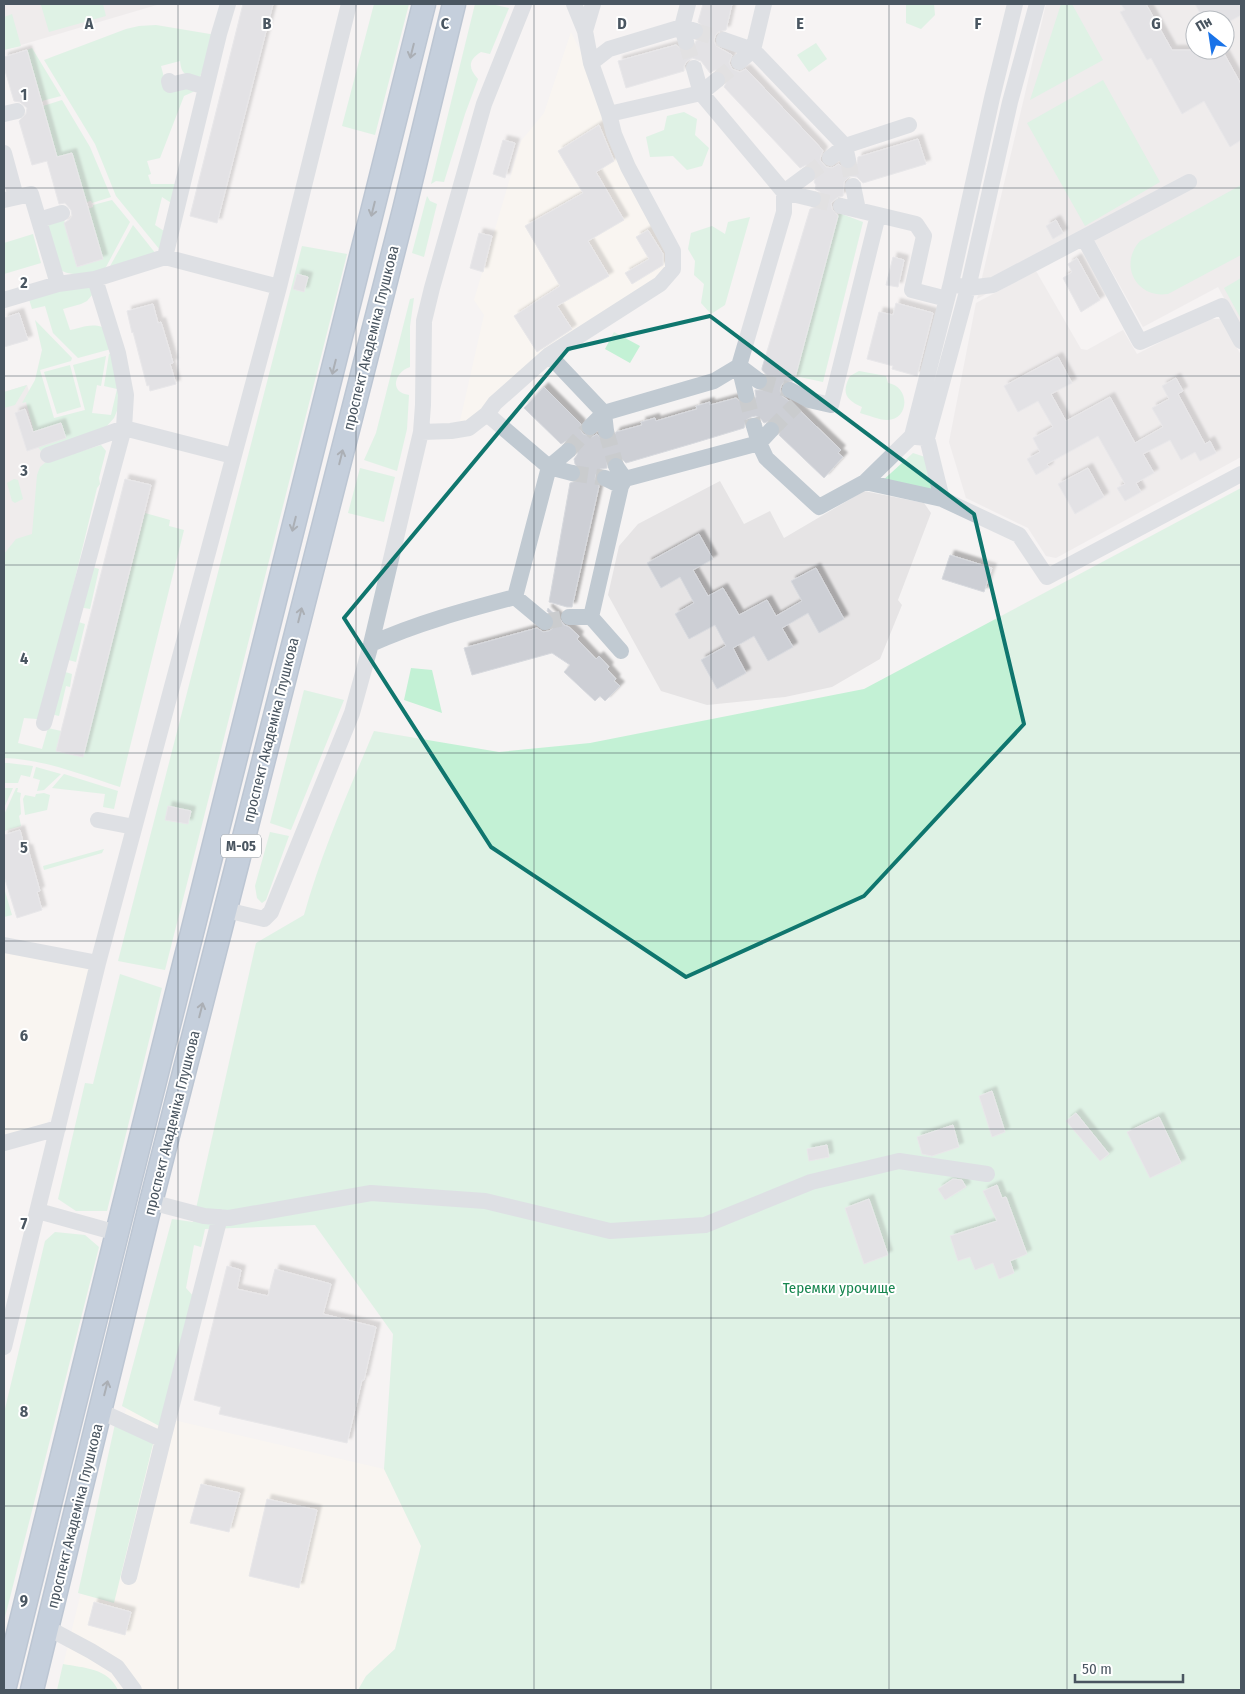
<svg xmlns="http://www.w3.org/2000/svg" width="1245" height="1694" font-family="'Fira Sans Condensed',sans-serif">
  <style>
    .commercial { fill: #fdf9ef }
    .education { fill: #e6e4e5; fill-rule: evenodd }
    .green { fill: #c3f1d5 }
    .building { fill: #cdcfd5; stroke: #d7d9de; filter: url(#shadow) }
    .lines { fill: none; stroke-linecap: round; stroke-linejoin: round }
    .minor-tunnel { stroke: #caccce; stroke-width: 16; stroke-dasharray: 16 8; stroke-linecap: butt }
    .highway-casing { stroke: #7690ad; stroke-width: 25 }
    .minor { stroke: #c1cad2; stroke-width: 16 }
    .highway { stroke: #8ba5c1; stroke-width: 22 }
    .oneway { stroke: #505e6b }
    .marked { fill: none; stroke: #0f766e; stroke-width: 4; stroke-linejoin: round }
    .grid { fill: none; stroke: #4a5661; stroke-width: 1; stroke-opacity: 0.55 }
    .labels { text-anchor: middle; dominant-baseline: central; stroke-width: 4; stroke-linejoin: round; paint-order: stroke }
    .shield { fill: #fff; stroke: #808990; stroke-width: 1 }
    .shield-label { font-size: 14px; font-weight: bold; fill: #4a5661 }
    .street-label { font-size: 15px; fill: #4a5661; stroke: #fff }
    .park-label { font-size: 15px; fill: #17864f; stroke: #fff }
    .grid-label { font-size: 16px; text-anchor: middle; font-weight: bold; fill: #4a5661; stroke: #fff; stroke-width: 4; stroke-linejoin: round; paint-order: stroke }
  </style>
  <defs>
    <filter id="shadow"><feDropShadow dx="4.5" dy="-4.5" stdDeviation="1" flood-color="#0004"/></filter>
  </defs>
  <rect width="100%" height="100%" fill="#f5f3f3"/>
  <path class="commercial" d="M571,32l107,218 -3,27 -118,79 -100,78 27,-119 -10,-15 47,-159 23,-28z
    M4,953l81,12 4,6 -35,142 -7,10 -12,5 -31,8z
    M126,1409l258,60 37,77 -26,103 -29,27 -8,14h-301z"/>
  <path class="education" d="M4,4h156l-156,46z
    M1046,4h195v325l-23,-42 -75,40 -51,-91 -115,63zM1195,20h30v30h-30z
    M1036,271l45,78 6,1 36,-20 14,24 69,-35h15l20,36v102l-185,101 -10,-2 -18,-28 -62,-30 -17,-56 27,-139z
    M27,385l28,93 -51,188v-274z
    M720,481l24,43 26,-13 14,27 80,-47 60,12 7,10 -33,87 4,5 -22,54 -48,28 -47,10 -78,8 -46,-14 -53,-96 11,-49 19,-22z"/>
  <path class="green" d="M47,4h56l3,12 -57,16 -8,-27z
    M374,4h35l-34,131 -33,-9z
    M475,4h16l18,4 -19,46 -9,-2c-13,8 -13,16 -3,27l-13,35 -21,68 -8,-1 -5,3z
    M906,4h28l1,11 -14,14 -15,-6z
    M1061,4h11l31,56 -73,40z
    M12,14l9,32 -17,4v-33z
    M156,25l60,10 -16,42c-14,-3 -18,0 -20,-16l-19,5 6,23 15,-4 13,6 -11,5 -24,62 -13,3 4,13 -3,1 3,9h27l-5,20 -11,-7 -7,28 12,8 -7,17 -44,-54 -21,-52 -51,-84 82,-31 13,-3z
    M816,43l11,16 -18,13 -12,-17z
    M32,48l29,48 -19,5 -15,-51z
    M1103,80l57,102 -75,44 -58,-103z
    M62,100l28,47 21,50 -19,6 -1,-2 -5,1 -29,-45 -14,-51z
    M684,112l13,7 -2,16 14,13 -7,18 -15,4 -14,-14 -23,1 -4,-20 18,-7 3,-14z
    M1241,185v70l-73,39c-31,5 -50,-29 -28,-53z
    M427,196l3,5 7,3 -13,53 -12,-4z
    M112,200l18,22 -24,45 -3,3c-15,3 -33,9 -46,-3l-9,-44 15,-7 14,51 25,-8 -14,-50 5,-2v-2z
    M839,213l24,9 -40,160 -28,-6z
    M750,217l-25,88 -14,9 -10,-11 3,-19 -10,-9 1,-14 -7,-12 3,-16 21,-7 13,8 3,-12z
    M133,225l23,29 -47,14z
    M33,234l8,29 -37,11v-31z
    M302,246l45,8 -182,716 -47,-9z
    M1241,278v41l-17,-31z
    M90,283l2,12 -5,6 -6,3 -18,5 7,21c11,-2 20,-7 32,-3l9,22 -33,9 -25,-25 -8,-27 -13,3 -4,-13z
    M414,298l-4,28v41c-16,5 -21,26 -1,28l-2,34 -10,42 -33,-11 12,-27 34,-134z
    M35,320l37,38 -1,3 -31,9 14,48 31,-8 -12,-45 33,-9 -5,30 -4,-1 -5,28 19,2 6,-26 -13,-3 5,-32 3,-1 10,38 -3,15 -5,12 -8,9 -65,24 -3,-4 -12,-45 -4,1 13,-23 7,-30z
    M614,332l26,14 -10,17 -25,-14z
    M70,365l11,42 -24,7 -13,-42z
    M859,371l27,5 2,7c22,3 22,37 -1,37 -8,0 -19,-5 -27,-7l2,-6c-16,-7 -21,-14 -12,-31z
    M27,385l-12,20 -11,3v-16z
    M101,445l5,6 -7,27 1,6 -3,4 -55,226 -5,5 -13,-1 -6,25 24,6 6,-21 13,3 -5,20 27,6 62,-244 25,7 -1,6 15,4 -64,257c-37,-12 -77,-28 -116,-29v-204l12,-15 16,-5 5,-59 3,-8 6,-5z
    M913,453l12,4 11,37 -55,-12z
    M360,468l35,9 -11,45 -36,-9z
    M14,479l4,1 5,19 -8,4 -3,-2 -5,-18z
    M1241,488v1202h-883l8,-14 29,-27 26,-103 -37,-77 9,-135 -78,-109 -110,4 -4,18 -7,-2 -8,43 9,10 -34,129 -39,-21 50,-187 21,3 63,-279 48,-28c18,-64 44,-123 70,-184l125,21 91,-9 274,-54z
    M89,566l10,3 -9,40 -11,-2z
    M75,621l10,3 -9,38 -11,-3z
    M411,668l21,2 10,43 -38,-13z
    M62,671l10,3 -2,13 -4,-1 -7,30 -8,-2z
    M304,690l40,10 -53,130 -21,-7z
    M4,763h4l25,3 -3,11 -9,-2 -3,8h-14z
    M36,767l25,7 -17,16 -7,1 3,-11 -7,-2z
    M64,774l54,17 -4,18 -11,-2 2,-13 -53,-6z
    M4,788h9l-9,20z
    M16,788h2l-1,4 4,1 -1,6 1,15 -2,2 2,10 -17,5v-16z
    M44,793l6,2 -3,15 -22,5 -2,-16 2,-4 10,2 1,-3z
    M270,832l19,4 -23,64 -4,3 -5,-5 -2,-12z
    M104,849l-2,4 -58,17 -1,-4z
    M4,888l8,27 -8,2z
    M120,974l42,14 -55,223h-31l-18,-12 27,-116 8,1z
    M55,1232l30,3 14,12 -95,374v-208l41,-172z
    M115,1424l39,16 -40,163 -36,-10z
    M63,1664c21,4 45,4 55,26h-61z"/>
  <path class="building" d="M243,4h30l-56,219 -27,-7z
    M703,4h29l-6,26 -8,2 -3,4 -1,5 2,5 16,9 -3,8 3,6 8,3 6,-3 73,77 4,5 -2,4 -1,5 6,7 6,1 7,-4 5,5 7,1 6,-6 1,-7 60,-18 8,25 -63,19 -6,-6 -7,-1 -6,6 -1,14 -5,1 -7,6 1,6 6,7 -43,162 -2,3 -9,1 -3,4 -1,5 2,5 10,7 49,47 -3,3 5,4 -19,21 -45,-43 2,-7 -3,-5 -5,-3 -9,3 -4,-5 -4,-2 -5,1 -5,3 -2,8 -53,16 -65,19 -6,-6 -9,1 -4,4v6l-7,1 -4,5 -1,5 4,7 -2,9 -25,112h-5l-18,-5 21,-119 9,-3 3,-5 -1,-5 -6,-6 -1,-5 3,-4 1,-6 -3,-5 -4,-3h-5l-5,3 -37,-36 20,-21 37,37 -1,5 3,5 9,3 5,-3 5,6 5,1 5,-2 4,-7 26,-7 -1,-3 14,-4 1,3 27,-8 14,-4 -1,-3 14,-4v3l26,-7 7,6 5,1 4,-2 4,-6 -1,-7h8l6,-7 -1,-6 -6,-7v-2l48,-159 10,-3 3,-5 -3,-9 -5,-3 1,-4 -2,-3 3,-8 -2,-5 -9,-4 -6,3 -76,-81 2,-4 1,-5 -6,-7 -6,-1 -5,3 -9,-12 -9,-3 -5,3 -3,5v5l-58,17 -8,-27 58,-16 7,6 5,1 5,-3 3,-8 5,-2 4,-6v-5l-7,-6z
    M1121,4h25l26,46h50l19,34v56l-11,7 -26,-46 -22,13 -31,-56 -4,2 -27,-48 5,-2z
    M1195,4h46v11l-16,9v-4h-21z
    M27,50l30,107 15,-4 31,106 -26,8 -13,-44 5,-3 3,-4 -1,-6 -6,-7 -6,1 -12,-43 -15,4 -13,-44 7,-7 1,-6 -7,-6 -6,-1 -10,-34v-10z
    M599,125l15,36 -18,11 28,48 -36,21 21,35 -52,30 15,23 -35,23 -23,-36 46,-30 -35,-60 58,-33 -25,-42z
    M503,140l12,3 -10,35 -12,-4z
    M1056,220l7,13 -10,6 -7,-13z
    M648,230l15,24v11l-31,19 -7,-11 24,-14 -13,-22z
    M479,233l13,3 -9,36 -13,-4z
    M893,257l11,3 -6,27 -12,-2z
    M1077,258l23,42 -19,12 -18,-34 9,-6 -4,-8z
    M297,274l11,3 -4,15 -11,-3z
    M896,303l37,10 -16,63 -25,-7 1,-3 -26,-7 12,-47 14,3z
    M153,304l5,19 3,-1 9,30 3,11 -3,1 6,20 -26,7 -1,-6 -2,1 -14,-54 -1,1 -5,-22z
    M19,313l9,27 -24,7v-29z
    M1058,357l14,26 -21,11 15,27 44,-24 25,46 28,-16 -11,-19 17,-9 -7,-13 14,-8 7,13 -5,3 27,50 5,-3 6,12 -16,8 -5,-9 -14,8 -11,-20 -27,14 11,19 -18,10 5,9 -16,9 -8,-13 8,-4 -27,-48 -51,28 2,3 -13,8 -9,-16 13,-7 -7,-14 20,-11 -15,-26 -20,11 -14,-26z
    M25,409l8,23 28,-9 5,15 -39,13 -12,-38z
    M1088,468l16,29 -29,17 -17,-30z
    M125,479l26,6 -68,272 -27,-6z
    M699,534l14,25 -20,11 15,26 15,-8 16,27 28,-15 9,16 26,-15 -11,-20 25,-13 28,51 -25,14 -11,-20 -26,15 11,19 -25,14 -14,-25 -21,12 13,25 -29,16 -16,-29 25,-14 -11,-21 -26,14 -14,-25 19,-11 -14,-26 -19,11 -14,-25z
    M950,555l42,13 -8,24 -42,-13z
    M548,608l11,10 5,7 5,2 10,9 -2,3 19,20 3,-3 10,11 -2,2 9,10 -2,2 6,5 -15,15 -5,-5 -5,5 -31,-29 6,-7 -18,-12 -80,22 -8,-27 73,-20 6,4 6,-1 4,-3 2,-5 -1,-5 -7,-7z
    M168,806l23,5 -3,13 -23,-4z
    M20,830l5,19h3l12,42 -3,1 5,18 -25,8 -13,-42v-41z
    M992,1091l13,41 -13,5 -13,-41z
    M1076,1113l33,41 -9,7 -34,-40z
    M1159,1117l22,46 -31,15 -23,-46z
    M953,1125l6,22 -27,9 -10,-2 -5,-17z
    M827,1145l2,12 -20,4 -2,-12z
    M953,1179l9,1 4,7 -21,13 -7,-11z
    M997,1185l5,13 4,-1 21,57 -17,7 4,12 -15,6 -6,-16 -18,7 -5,-13 -12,4 -8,-25 47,-15 -14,-30z
    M869,1199l19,56 -24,9 -19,-56z
    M227,1266l14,4 -4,19 31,7 7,-27 56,15 -8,30 53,13 -12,53h-2l-15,63 -128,-29 2,-7 -27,-7z
    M201,1484l39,9 -11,39 -39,-9z
    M267,1499l50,11 -18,78 -50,-12z
    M94,1602l37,10 -6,23 -37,-10z"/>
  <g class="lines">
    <path class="minor-tunnel" d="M695,31l29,9
      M686,42l8,26
      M717,80l22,-18
      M848,160l5,26
      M807,175l23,-17
      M813,199l28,7
      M759,381l31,9
      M746,395l8,31
      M771,430l25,-25
      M606,431l10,35
      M568,451l22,-24
      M572,473l33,5
      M545,622l24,-5"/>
    <g class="highway-casing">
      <path id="highway" d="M4,1690l113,-457 307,-1229
        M32,1690l119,-488 253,-992 50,-206"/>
    </g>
    <path class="minor" d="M574,4l11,27
      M764,4l-11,46 92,96 64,-21
      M724,40l29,10
      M686,42l-4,-15 13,4
      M739,62l14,-12
      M591,63l18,-14 73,-22 6,-23
      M694,68l7,25 16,-13
      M169,81l1,4 17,-4 19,6
      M4,114l13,-3
      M609,114l92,-21 83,99v20l-45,154 7,29
      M4,153l12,44
      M830,158l15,-12 3,14
      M853,186l5,24
      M784,192l29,7
      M784,192l23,-17
      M4,200l27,-6 27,90 37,-5 70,-22 114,30
      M841,206l75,18 8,12 -12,54 35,9
      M39,220l23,-7
      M1084,238l56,104 82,-36 19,35
      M165,257l54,-223 9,-30
      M960,286l8,2 25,-3 196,-103
      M4,300l54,-16
      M549,355l55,58 110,-32 25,-15 20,15
      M790,390l19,10 22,5 47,-190
      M604,413l2,18
      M754,426l5,17 7,15 53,49 46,-25 47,-46 39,-153 41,-185 23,-94
      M590,427l14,-14
      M421,432l30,-1 18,-3 18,-14 8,-11 54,-48 111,-71 13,-15v-18l-45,-84 -14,-33 -5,-20 -18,-51 -6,-32 8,-27
      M916,437l11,1 15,61
      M927,438l41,-150 42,-186 27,-98
      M48,455l76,-27 2,-33 -8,-42 -23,-74
      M616,466l9,13 -4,7 -30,131 30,34
      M549,467l19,-16
      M549,467l23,6
      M605,478l16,8
      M625,479l134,-36 12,-13
      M865,482l77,17 77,36 28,42 194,-103
      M515,597l30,25
      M569,617h22
      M371,644c46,-21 95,-34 144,-47l34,-130 -62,-53
      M44,723l80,-295 109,28
      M98,820l36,7
      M226,910l38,9 7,-7 81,-199 19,-69 50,-212 2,-27 1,-84 8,-33 52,-184 40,-100
      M4,945l94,18
      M4,1143l54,-15
      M151,1202l53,14 25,2 142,-25 114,8 125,30 95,-6 106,-43 88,-21 88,13
      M38,1211l79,22
      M4,1347l94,-384 181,-676 70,-283
      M100,1411l63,29 -34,137
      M163,1440l57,-223
      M48,1628l43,23 26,16 17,23"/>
    <use href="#highway" class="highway"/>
  </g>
  <defs><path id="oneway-shaft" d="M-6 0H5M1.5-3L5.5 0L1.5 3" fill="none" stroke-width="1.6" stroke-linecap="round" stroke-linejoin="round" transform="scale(1.25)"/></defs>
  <g class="oneway">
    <use href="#oneway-shaft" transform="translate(412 51) rotate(104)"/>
    <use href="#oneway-shaft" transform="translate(373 209) rotate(104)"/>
    <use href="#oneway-shaft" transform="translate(334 367) rotate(104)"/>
    <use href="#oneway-shaft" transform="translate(341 457) rotate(-76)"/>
    <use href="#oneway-shaft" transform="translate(294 524) rotate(104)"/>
    <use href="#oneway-shaft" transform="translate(300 615) rotate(-76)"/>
    <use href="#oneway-shaft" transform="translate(201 1010) rotate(-76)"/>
    <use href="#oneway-shaft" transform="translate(106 1388) rotate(-76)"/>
  </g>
  <path d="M0 0H1245V1694H0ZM710,316l264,198 50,210 -160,172 -178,81 -195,-130 -147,-229 224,-269z" fill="#f5f3f3" fill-opacity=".55" fill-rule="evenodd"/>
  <path class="marked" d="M710,316l264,198 50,210 -160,172 -178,81 -195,-130 -147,-229 224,-269z"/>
  <path class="grid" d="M178,4v1686M356,4v1686M534,4v1686M711,4v1686M889,4v1686M1067,4v1686M4,188h1237M4,376h1237M4,565h1237M4,753h1237M4,941h1237M4,1129h1237M4,1318h1237M4,1506h1237"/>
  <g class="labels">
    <rect class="shield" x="221" y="834.5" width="40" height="23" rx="4"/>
    <g class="shield-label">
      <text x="241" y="846">М-05</text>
    </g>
    <g class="street-label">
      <text transform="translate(371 338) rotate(-76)">проспект Академіка Глушкова</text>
      <text transform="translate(271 730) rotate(-76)">проспект Академіка Глушкова</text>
      <text transform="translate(172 1123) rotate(-76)">проспект Академіка Глушкова</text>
      <text transform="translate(75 1516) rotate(-76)">проспект Академіка Глушкова</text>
    </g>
    <g class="park-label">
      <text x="839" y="1288">Теремки урочище</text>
    </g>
  </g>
  <g class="grid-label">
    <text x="89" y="29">A</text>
    <text x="267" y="29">B</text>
    <text x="445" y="29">C</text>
    <text x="622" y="29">D</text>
    <text x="800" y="29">E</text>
    <text x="978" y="29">F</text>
    <text x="1156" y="29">G</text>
    <text x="24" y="100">1</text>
    <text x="24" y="288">2</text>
    <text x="24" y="476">3</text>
    <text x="24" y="664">4</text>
    <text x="24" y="853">5</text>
    <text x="24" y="1041">6</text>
    <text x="24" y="1229">7</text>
    <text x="24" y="1417">8</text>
    <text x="24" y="1606">9</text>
  </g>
  <rect width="1245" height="1694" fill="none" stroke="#4a5661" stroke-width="10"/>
  <g transform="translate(1210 35) rotate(330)"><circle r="24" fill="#ffffff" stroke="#b7bbc0"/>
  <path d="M0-4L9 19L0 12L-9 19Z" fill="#1a73e8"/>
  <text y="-8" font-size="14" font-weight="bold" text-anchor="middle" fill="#4a5661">Пн</text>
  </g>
  <path d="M1075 1674v8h108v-8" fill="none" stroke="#4a5661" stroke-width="2.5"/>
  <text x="1082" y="1674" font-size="15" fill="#4a5661" stroke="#ffffff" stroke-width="4" paint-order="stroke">50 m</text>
</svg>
